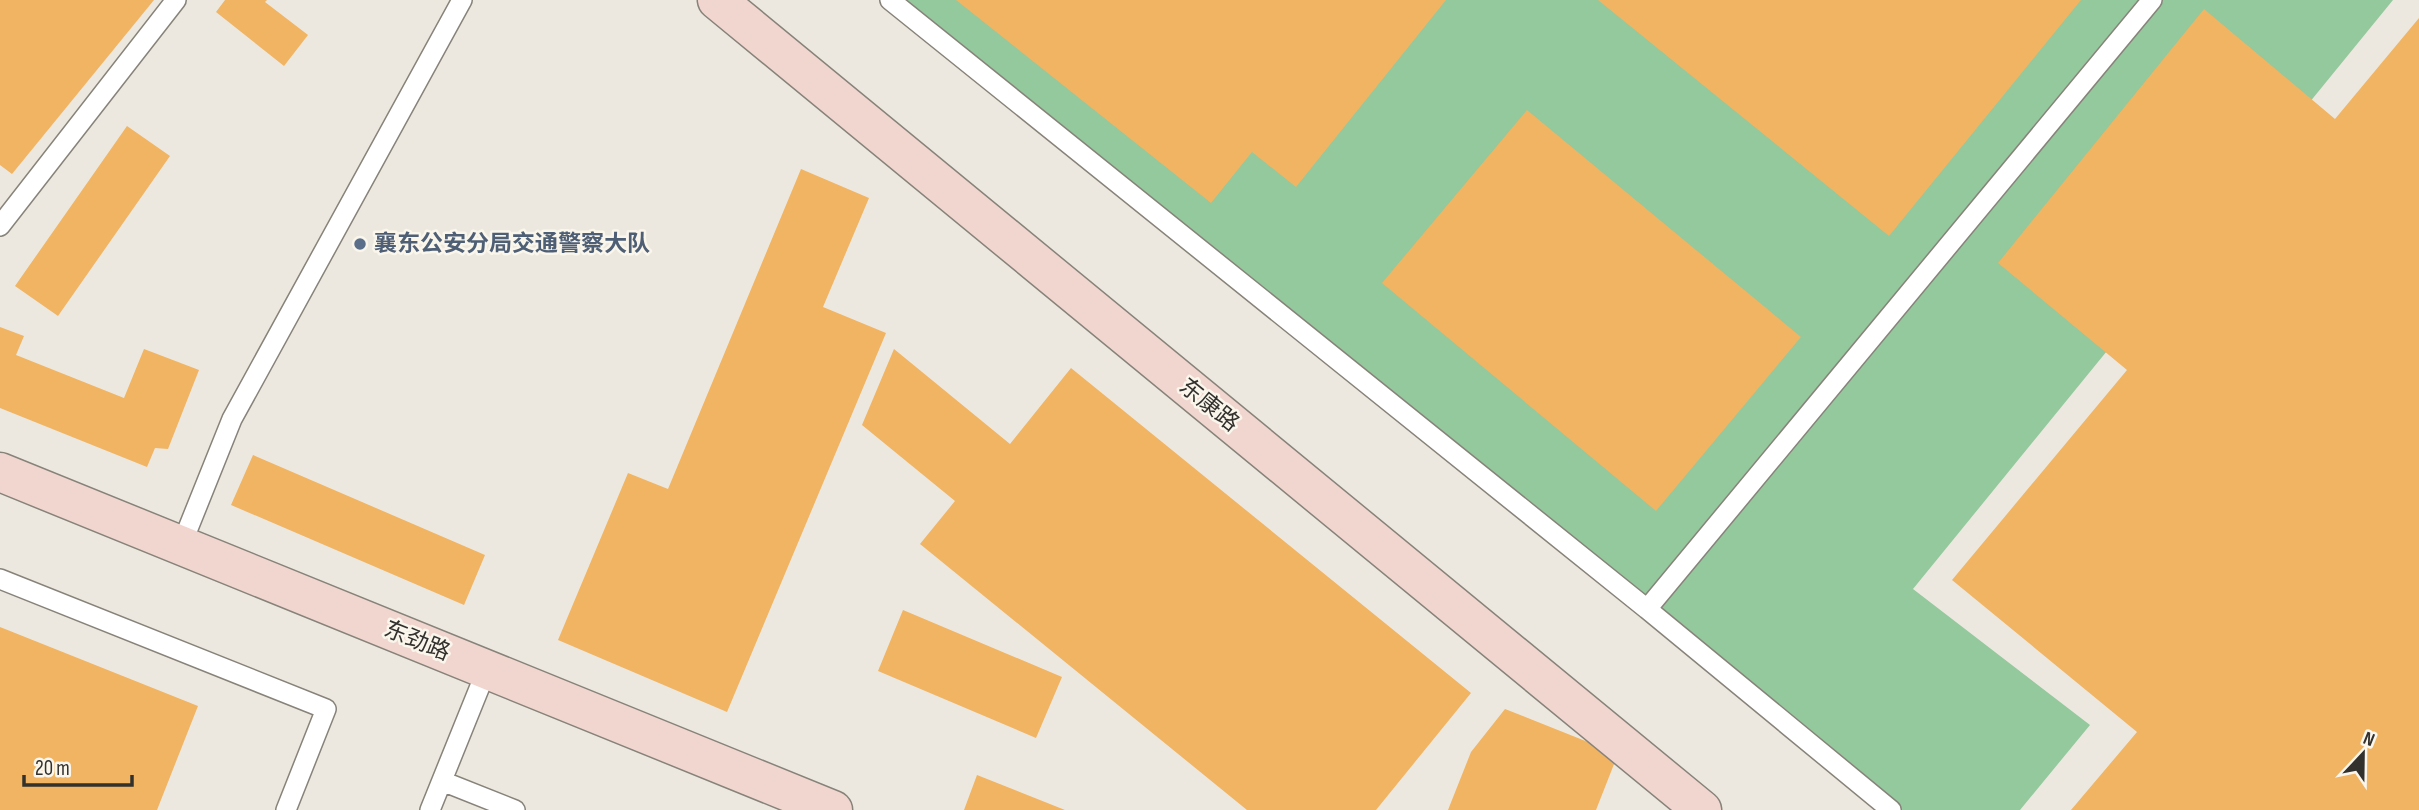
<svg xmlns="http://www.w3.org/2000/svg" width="2419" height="810" font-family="'Sofia Sans Condensed','Noto Sans SC',sans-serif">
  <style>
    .green { fill: #94c89d }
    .building { fill: #f0b462 }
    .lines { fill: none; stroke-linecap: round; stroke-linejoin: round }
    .lane-casing { stroke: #87837a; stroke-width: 22 }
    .secondary-casing { stroke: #87837a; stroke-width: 41 }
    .lane { stroke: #fff; stroke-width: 19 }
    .secondary { stroke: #f1d6cf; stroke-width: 38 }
    .service-dot { fill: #5c6f8a; stroke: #faf6ec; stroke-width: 2.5 }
    .labels { text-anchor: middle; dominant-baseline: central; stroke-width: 5; stroke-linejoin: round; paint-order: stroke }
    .service-label { font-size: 23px; font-weight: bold; fill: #4e5e75; stroke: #faf6ec; text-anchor: start }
    .street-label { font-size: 23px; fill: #33312d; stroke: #faf6ec }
  </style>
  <rect width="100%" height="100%" fill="#ede8df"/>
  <path class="green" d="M890,0h1503l-480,589 177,136 -70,85h-129z"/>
  <path class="building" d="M0,0h154l-142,174 -12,-9z
    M225,0h42l-2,2 43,33 -24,31 -68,-54z
    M956,0h490l-150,187 -44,-35 -41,51z
    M1598,0h483l-192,236z
    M2204,9l131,110 84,-101v792h-348l66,-78 -185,-152 175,-210 -129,-107z
    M1527,110l274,227 -145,174 -274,-228z
    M127,126l43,30 -112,160 -43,-30z
    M801,169l68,29 -46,109 63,26 -159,379 -169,-72 70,-167 40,16z
    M0,327l24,9 -8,19 108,43 20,-49 55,21 -31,79 -13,-1 -8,19 -147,-59z
    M894,349l116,95 61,-76 400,325 -95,117h-129l-327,-266 35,-43 -93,-76z
    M253,455l232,100 -21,50 -233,-100z
    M903,610l159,67 -26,61 -158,-67z
    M0,627l198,79 -41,104h-157z
    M1505,709l113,45 -22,56h-148l23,-58z
    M977,775l88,35h-101z"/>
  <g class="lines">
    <g class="lane-casing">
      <path id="lane" d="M890,0l757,609
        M0,226l176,-226
        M181,546l51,-127 230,-419
        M0,579l326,130 -40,101
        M442,781l73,29
        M430,810l57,-141
        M1891,810l-244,-201 505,-609"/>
    </g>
    <g class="secondary-casing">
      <path id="secondary" d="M717,0l985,810
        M0,472l833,338"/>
    </g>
    <use href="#lane" class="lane"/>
    <use href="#secondary" class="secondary"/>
  </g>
  <circle class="service-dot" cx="360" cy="244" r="7"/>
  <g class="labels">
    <g class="service-label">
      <text x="374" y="244">襄东公安分局交通警察大队</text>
    </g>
    <g class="street-label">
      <text transform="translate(1209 405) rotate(39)">东康路</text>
      <text transform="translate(417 641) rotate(22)">东劲路</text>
    </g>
  </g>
  <g transform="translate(2363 754) rotate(22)" stroke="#faf6ec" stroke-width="5" paint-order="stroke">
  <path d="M0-5L12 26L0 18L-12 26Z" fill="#33312d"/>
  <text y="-10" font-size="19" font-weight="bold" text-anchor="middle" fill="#33312d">N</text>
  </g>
  <path d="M24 775v10h108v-10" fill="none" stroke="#33312d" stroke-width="3.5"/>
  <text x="35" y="775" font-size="21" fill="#33312d" stroke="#faf6ec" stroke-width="5" paint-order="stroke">20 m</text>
</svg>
